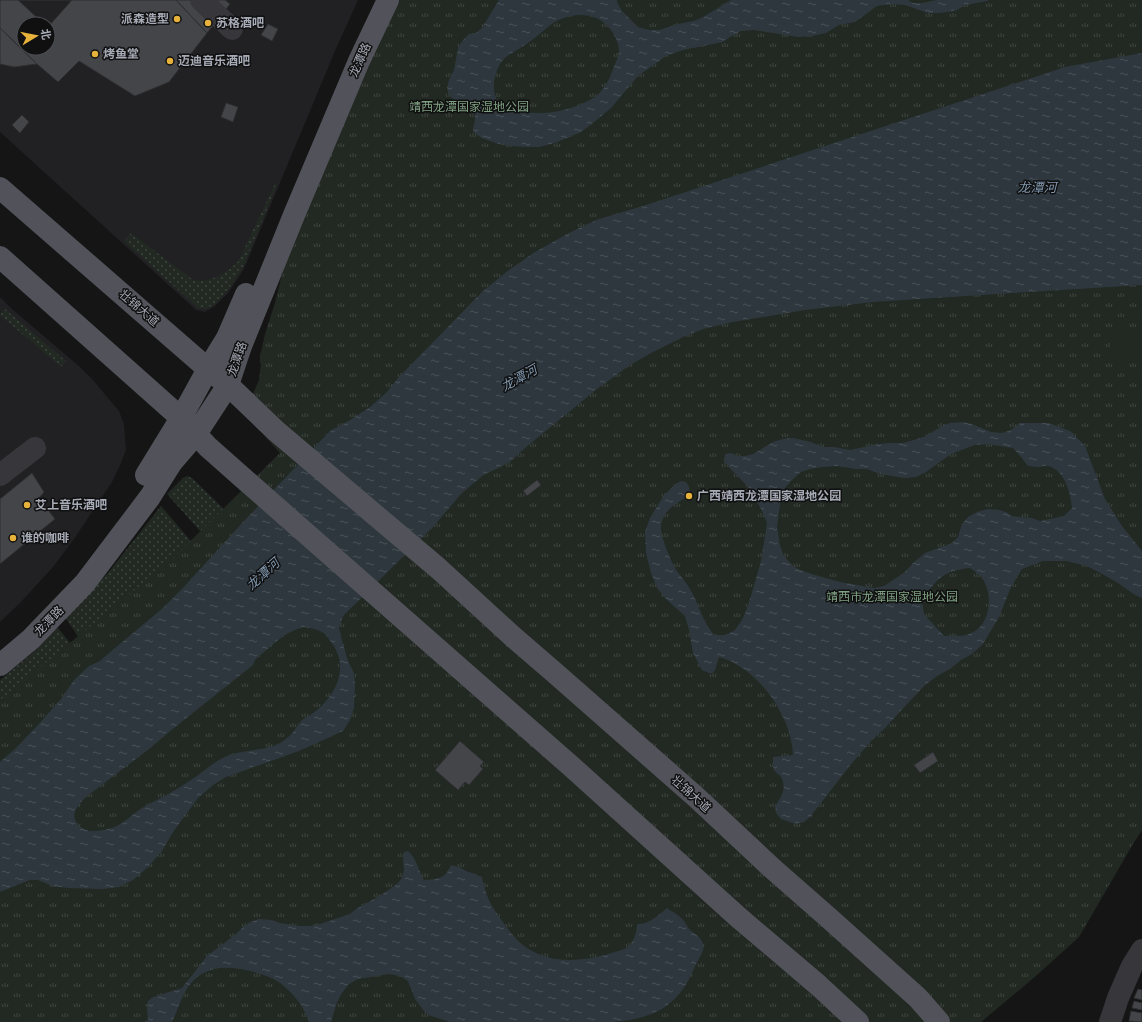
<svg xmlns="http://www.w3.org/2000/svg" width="1142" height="1022" font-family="'DM Sans','Noto Sans SC',sans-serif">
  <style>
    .built { fill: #212123; fill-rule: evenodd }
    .grass { fill: url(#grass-dots) }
    .park { fill: url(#park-tufts) }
    .pitch { fill: #212922 }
    .water { fill: url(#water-ripples); fill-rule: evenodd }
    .building { fill: #444549; stroke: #2f2f32; fill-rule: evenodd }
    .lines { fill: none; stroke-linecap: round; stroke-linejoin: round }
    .minor { stroke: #36363b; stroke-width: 22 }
    .major { stroke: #52535a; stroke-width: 22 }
    .poi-dot { fill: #e7b23b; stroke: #101011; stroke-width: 1.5 }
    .labels { text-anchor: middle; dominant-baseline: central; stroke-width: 3; stroke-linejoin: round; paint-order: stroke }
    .poi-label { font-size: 12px; font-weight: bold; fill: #a7abb6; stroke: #101011; text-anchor: start }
    .street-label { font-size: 12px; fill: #a7abb6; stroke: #101011 }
    .park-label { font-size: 12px; fill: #7fa082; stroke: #101011 }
    .water-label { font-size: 13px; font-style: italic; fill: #8098af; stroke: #101011 }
  </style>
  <defs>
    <pattern id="grass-dots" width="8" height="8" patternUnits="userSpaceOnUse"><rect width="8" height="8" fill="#212922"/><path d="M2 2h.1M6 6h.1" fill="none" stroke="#3e4540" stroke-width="1.8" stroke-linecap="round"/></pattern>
    <pattern id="park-tufts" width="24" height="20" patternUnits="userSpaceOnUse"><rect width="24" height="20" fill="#212922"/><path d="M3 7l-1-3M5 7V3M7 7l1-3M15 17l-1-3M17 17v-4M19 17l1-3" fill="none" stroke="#3e4540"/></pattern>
    <pattern id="water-ripples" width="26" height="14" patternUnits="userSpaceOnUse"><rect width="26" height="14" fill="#2e373e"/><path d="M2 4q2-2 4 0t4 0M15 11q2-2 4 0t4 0" fill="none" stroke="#495158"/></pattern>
  </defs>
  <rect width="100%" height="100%" fill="#151516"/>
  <path class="built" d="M0,0h358l-23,51 -91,218 -15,23 -15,15 -9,5 -9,-2 -196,-178zM24,24h24v24h-24z
    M0,297l12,12 68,58 12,12 27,32 5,13 2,26 -5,13 -9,19 -38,57 -21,28 -33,36 -20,19z"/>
  <path class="grass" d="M275,184l2,1 -34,82 -15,23 -14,15 -9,4 -7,-1 -74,-67 7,-8 62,47c16,4 36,-8 46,-20z
    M5,309l61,52 -5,6 -61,-52z
    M187,476l5,2 35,34 -26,20 -34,-38 16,-16z
    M161,506l29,34 2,4 -107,103 -20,-30 43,-44z
    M57,627l24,29 -81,82v-58l31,-26z"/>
  <path class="park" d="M389,0h753v830l-9,14 -54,93 -42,38 -56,47h-981v-322l171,-140 109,-107 -25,-28 -4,-27 8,-18 2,-16 -1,-1v-7l5,-22 10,-31 13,-54z"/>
  <path class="pitch" d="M1142,332v23l-14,1 -7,3 -7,-1 -3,-6 -2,-18z"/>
  <path class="water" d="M499,0h118v2l5,9 16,16 11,3h10l19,-6 16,-3 9,-4 28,-17h177l5,3h9l15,-3h52l-2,1 -22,4 -8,5 -9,2 -10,1h-10l-23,-8 -14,-1 -14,2 -22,16 -16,3 -13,8 -14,3 -14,1 -44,-7 -13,1 -11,6 -7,5 -40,8 -17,6 -28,20 -27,32 -18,15 -12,9 -26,11 -16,4h-12l-15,-1 -13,-2 -17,-6 -9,-6c0,-7 3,-11 2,-18l-10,-8 -10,-5 -6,-6 -2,-7 2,-8 5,-10 4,-22 6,-9 5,-5 7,-1 6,-5zM576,15c4,0 10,0 15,1 15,4 28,20 28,36 -1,6 -4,12 -6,17 -3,10 -10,22 -18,28 -16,10 -37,16 -55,16 -9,0 -28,0 -36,-5 -15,-10 -11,-35 -2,-47 6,-7 20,-13 27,-19 11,-7 21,-19 32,-23 4,-2 10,-3 15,-4z
    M1142,53v232l-177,11 -92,6 -68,8 -72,12 -30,7 -20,8 -30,15 -23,13 -33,24 -72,59 -15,14 -28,14 -21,18 -28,33 -90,89 -4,12 4,16 5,17 6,12 1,12 -1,23 -4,12 -7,11 -44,20 -73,26 -13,8 -15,13 -25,34 -11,19 -15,17 -14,12 -14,7 -16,2 -35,-1 -16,-2 -14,-6h-8l-30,12v-130l15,-13 22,-23 24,-27 13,-19 15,-14 11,-5 15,-13 48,-40 19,-19 62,-68 86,-90 20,-11 20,-13 16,-14 13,-16 84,-86 26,-21 26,-18 23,-13 23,-12 18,-8 44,-13 422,-139zM304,627c6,1 12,2 18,5 4,2 7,7 10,11 12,17 10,36 -2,53 -4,5 -9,11 -14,15 -5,4 -11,6 -15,10 -3,3 -5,7 -7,10 -3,4 -8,8 -11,10 -16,12 -44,6 -64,19 -12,7 -22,17 -34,24 -14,9 -29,16 -43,24 -10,6 -18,16 -30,20 -5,1 -12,3 -17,3 -11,1 -24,-8 -20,-20 2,-5 7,-10 11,-14l63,-48 20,-17 84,-67 2,-5c15,-13 30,-29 49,-33z
    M963,422l9,2 19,8 11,1 9,-3 9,-7h29l21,8 15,15 20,53 17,27 20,25v47l-7,-3 -17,-12 -12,-7 -19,-10 -21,-5h-23l-21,8 -11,18 -12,30 -16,27 -11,10 -11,6 -11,9 -13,7 -13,10 -41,44 -12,11 -19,22 -42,54 -6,5 -8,2 -15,-5 -5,-6 -1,-7c7,-9 12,-18 6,-29 -2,-3 -5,-4 -7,-7 -1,-3 -1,-9 -1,-13l20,-2c-1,-39 -36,-88 -74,-98l-4,13 -3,3h-3l-7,-3 -9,-17 -4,-23 -4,-14 -19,-17 -9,-11 -6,-15 -5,-20 -1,-21 5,-14 14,-23 11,-10 6,-4 5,1c2,3 5,7 3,11 -1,4 -6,6 -9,8 -10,6 -19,15 -19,27 0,10 10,34 16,43 4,6 9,11 13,18 9,15 12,32 24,46h10l10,-4 8,-11 6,-14 9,-31 4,-14 6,-38 -6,-14 -12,-21 -25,-26 1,-8 6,-1 6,3h8l8,-2 20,-12 10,-3 10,-1 18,4 11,5h12l16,3 28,-6 11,-1h14l11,-3 12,-4 16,-10 8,-3zM987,444l26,4 8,9 7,9c3,0 6,1 9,1 4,0 8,-2 12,-1 16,5 22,28 23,42l-8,8 -24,5 -8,-3 -21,-2 -3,-3 -8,-3 -12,-1 -11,3 -9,5 -6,7 -4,13 -6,6 -27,10 -12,10 -8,9 -21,14 -10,2 -34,-6 -32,-9 -12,-5 -7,-6 -6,-8 -3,-9 -3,-18 3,-22 3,-15 9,-10 9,-8 9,-3 13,-2 16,-1 16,3h12l14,5 23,4 12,-1 10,-5 25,-18 24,-9zM970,568c6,4 12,8 15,15 8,17 4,44 -16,51 -7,3 -17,1 -25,2l-20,-22 -2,-13c14,-22 21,-30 48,-33z
    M408,851c9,8 10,19 16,29 14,-1 21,-1 27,-15l8,2 7,4 16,6c4,18 7,26 18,41 11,15 17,25 34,34 25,13 55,8 81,0 3,-1 8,-2 11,-4 8,-5 11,-16 11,-24 11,1 22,-9 30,-16 6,4 12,7 17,13 2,2 3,5 5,8 5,5 12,7 14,15 2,7 -4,14 -7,20 -16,41 -39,54 -82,58h-164l-22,-7 -4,-4 -9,-12 -7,-18 -8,-5 -11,-2 -31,5 -9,5 -7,9 -5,9 -6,20h-22c-5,-16 -18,-32 -32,-41 -15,-9 -46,-16 -63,-12 -7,2 -14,5 -19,10 -12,10 -16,29 -23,43h-28l4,-2 -1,-11 1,-8 5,-4 29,-9 25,-32 29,-22 7,-7 7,-5 9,-3 13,1 8,3 19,3h11l10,-2 30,-10 6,-5 25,-14 16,-11 5,-6 2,-8 -1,-8 1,-10z"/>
  <path class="building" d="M0,0h176l31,33 -38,49 -34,14 -56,-35 -21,21 -21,-18 -37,-36zM24,24h24v24h-24z
    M18,0h54l-24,27v-3h-4z
    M176,0h49l5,4 -23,29z
    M268,24l10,5 -6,12 -11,-6z
    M0,28l37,36 -23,3 -14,-3z
    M226,103l12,4 -5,15 -12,-5z
    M22,115l7,7 -9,11 -8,-8z
    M32,473l12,19 -5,6 16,21 -55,45v-65z
    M537,480l4,5 -14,11 -4,-5z
    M460,741l24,21 -4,4 3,3 -14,16 -4,-3 -7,8 -23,-20z
    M933,752l5,9 -18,12 -6,-8z
    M1138,989l4,1v10l-8,-2z
    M1134,1001l8,2v7l-10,-2z
    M1131,1011l11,2v9l-13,-1z"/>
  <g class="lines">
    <path class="minor" d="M201,0l31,29
      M0,475l35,-27
      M1110,1022l8,-24 14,-32 10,-16"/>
    <path class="major" d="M0,188l208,181 20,16 48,46 163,138 72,66 44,38 141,124 77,72 57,50 88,79 21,24
      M0,257l181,161 27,29 35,31 329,289 166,150 80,68 40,37
      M146,475l35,-57 27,-49 19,-31 19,-44
      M0,665l31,-26 54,-56 65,-86 22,-35 24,-28 32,-49 13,-39 53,-131 65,-154 29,-61"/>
  </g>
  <g class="poi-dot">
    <circle cx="177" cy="19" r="4"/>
    <circle cx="208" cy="23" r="4"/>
    <circle cx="95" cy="54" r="4"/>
    <circle cx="170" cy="61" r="4"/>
    <circle cx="689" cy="496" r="4"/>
    <circle cx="27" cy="505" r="4"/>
    <circle cx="13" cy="538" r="4"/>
  </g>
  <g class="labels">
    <g class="poi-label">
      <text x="169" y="19" text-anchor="end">派森造型</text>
      <text x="216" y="23">苏格酒吧</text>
      <text x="103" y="54">烤鱼堂</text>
      <text x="178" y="61">迈迪音乐酒吧</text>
      <text x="697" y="496">广西靖西龙潭国家湿地公园</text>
      <text x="35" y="505">艾上音乐酒吧</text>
      <text x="21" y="538">谁的咖啡</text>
    </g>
    <g class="street-label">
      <text transform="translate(360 60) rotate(-66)">龙潭路</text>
      <text transform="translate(139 308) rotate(41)">壮锦大道</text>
      <text transform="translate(237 359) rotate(-71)">龙潭路</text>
      <text transform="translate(49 621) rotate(-46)">龙潭路</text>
      <text transform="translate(691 794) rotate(42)">壮锦大道</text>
    </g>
    <g class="park-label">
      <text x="469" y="107">靖西龙潭国家湿地公园</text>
      <text x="892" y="597">靖西市龙潭国家湿地公园</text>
    </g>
    <g class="water-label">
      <text x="1037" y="187">龙潭河</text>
      <text transform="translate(519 378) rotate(-29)">龙潭河</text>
      <text transform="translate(263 574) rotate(-42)">龙潭河</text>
    </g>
  </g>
  <g transform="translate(36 36) rotate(80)"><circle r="19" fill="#101011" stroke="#4c4e53"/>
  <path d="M0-3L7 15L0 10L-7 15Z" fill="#e7b23b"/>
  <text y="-6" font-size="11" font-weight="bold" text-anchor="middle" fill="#a7abb6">北</text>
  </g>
</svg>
